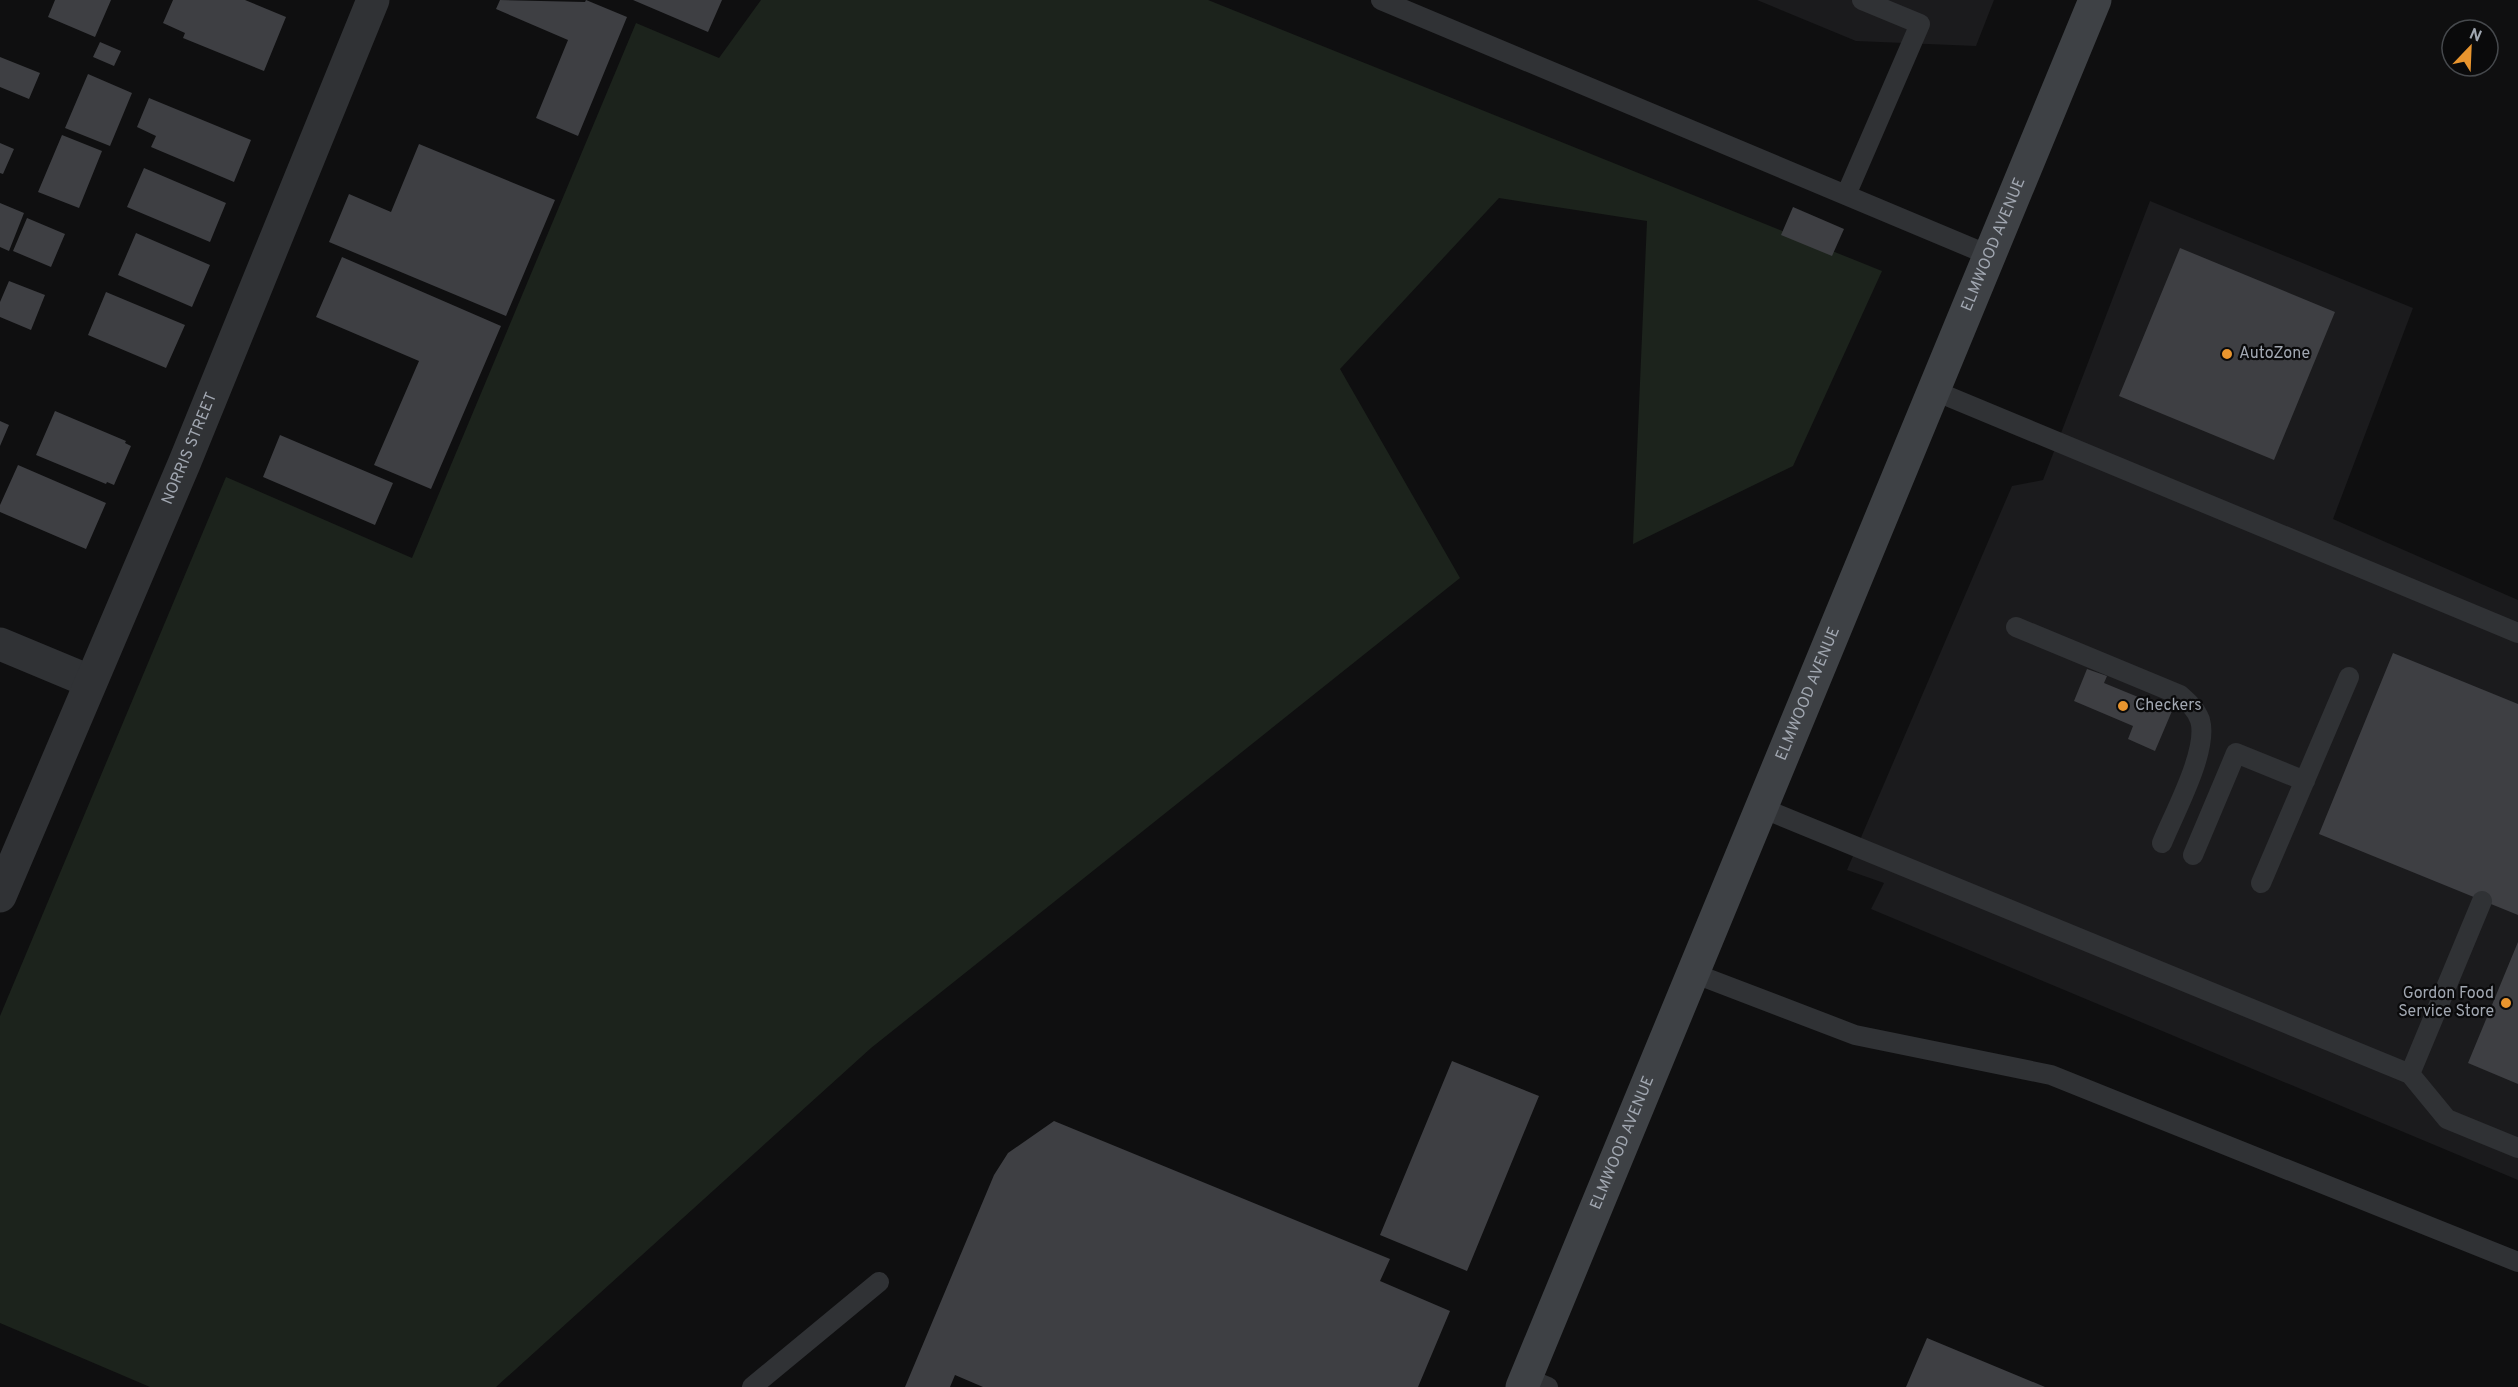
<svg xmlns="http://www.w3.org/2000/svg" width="2518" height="1387" font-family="Overpass,sans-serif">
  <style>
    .built { fill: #1b1b1d }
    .green { fill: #1c231c }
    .building { fill: #3e3f43 }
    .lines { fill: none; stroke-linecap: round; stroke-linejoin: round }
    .lane { stroke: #303235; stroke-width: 20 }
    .street { stroke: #303235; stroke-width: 33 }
    .secondary { stroke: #3e4145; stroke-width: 33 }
    .poi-dot { fill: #e9952e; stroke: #0a0a0b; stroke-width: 2 }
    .labels { text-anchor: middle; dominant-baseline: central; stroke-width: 4.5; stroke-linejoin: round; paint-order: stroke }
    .street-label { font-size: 16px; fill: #a1a7b1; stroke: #0a0a0b }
    .poi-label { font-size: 16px; fill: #a1a7b1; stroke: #0a0a0b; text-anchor: start }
  </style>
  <rect width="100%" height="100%" fill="#0f0f10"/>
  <path class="built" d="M1757,0h237l-18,46 -120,-5z
    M2150,201l263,107 -80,211 185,81v580l-647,-271 13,-26 -37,-13 165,-384 31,-6z"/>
  <path class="green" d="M761,0h447l674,271 -89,195 -160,78 14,-323 -148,-23 -159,171 120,209 -589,470 -375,339h-346l-150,-64v-307l226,-539 186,81 224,-535 83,35z"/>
  <path class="building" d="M55,0h56l-16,37 -47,-20z
    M173,0h72l41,17 -22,54 -81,-33 2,-5 -22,-10z
    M500,0l85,2 1,-2 41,17 -49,119 -42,-18 32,-78 -72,-31z
    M633,0h89l-14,32z
    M100,42l21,9 -7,15 -21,-9z
    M0,57l40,16 -11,26 -29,-12z
    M88,74l44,19 -22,53 -45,-18z
    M149,98l102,42 -17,42 -83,-35 5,-11 -19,-9z
    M62,135l40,16 -23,57 -41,-16z
    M0,143l14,6 -11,25 -3,-1z
    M419,144l136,56 -49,116 -177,-74 20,-48 42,18z
    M144,168l82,35 -16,39 -83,-35z
    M0,203l24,10 -15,38 -9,-4z
    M1793,207l51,22 -12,27 -51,-21z
    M27,218l38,16 -14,33 -38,-16z
    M136,233l74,32 -18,42 -74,-32z
    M2180,248l155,64 -61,148 -155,-64z
    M342,257l159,69 -70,163 -57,-24 45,-104 -103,-44z
    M9,281l36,14 -14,35 -31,-13v-15z
    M106,292l79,33 -19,43 -78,-33z
    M55,411l71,30 -1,2 6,3 -17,39 -7,-3 -1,2 -70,-29z
    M0,421l9,4 -9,21z
    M280,435l113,48 -18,42 -112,-48z
    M18,465l88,38 -20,46 -86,-37v-7z
    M2393,653l125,51v211l-199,-81z
    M2087,669l20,7 -3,7 68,28 -17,40 -27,-12 5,-13 -59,-25z
    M2518,942v142l-50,-21z
    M1452,1061l87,35 -72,175 -87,-36z
    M1054,1121l336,138 -10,22 70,30 -32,76h-435l-28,-12 -5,12h-45l89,-212 14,-22z
    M1927,1338l118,49h-139z"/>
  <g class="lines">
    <path class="lane" d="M1381,0l610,256
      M1846,195l74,-171 -58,-24
      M1935,391l583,242
      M2016,627l164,68c8,7 16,14 20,25 9,30 -26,93 -38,123
      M1762,808l648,266 37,45 71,29
      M2193,855l43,-102 69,28
      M2261,883l88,-206
      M1693,973l162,62 196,40 467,187
      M2410,1074l72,-173
      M1526,1378l22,9
      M752,1387l127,-105"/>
    <g class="street">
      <path d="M0,644l89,37"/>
      <path id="s1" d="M0,896l184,-432 189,-464"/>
    </g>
    <path class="secondary" id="s2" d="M1522,1387l573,-1387"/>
  </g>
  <g class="poi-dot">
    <circle cx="2227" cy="354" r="6"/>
    <circle cx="2123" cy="706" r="6"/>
    <circle cx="2506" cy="1003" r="6"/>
  </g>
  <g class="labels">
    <g class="street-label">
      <text stroke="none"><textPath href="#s2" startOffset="1236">ELMWOOD AVENUE</textPath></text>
      <text stroke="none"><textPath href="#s1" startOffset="486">NORRIS STREET</textPath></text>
      <text stroke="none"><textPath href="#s2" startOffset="750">ELMWOOD AVENUE</textPath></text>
      <text stroke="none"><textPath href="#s2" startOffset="264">ELMWOOD AVENUE</textPath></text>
    </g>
    <g class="poi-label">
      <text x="2239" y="354">AutoZone</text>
      <text x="2135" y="706">Checkers</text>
      <text x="2494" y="994" text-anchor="end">Gordon Food<tspan x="2494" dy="18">Service Store</tspan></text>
    </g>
  </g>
  <g transform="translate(2470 48) rotate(23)"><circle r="28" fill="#0a0a0b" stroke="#46494d" stroke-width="1.5"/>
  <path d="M0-4.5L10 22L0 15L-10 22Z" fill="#e9952e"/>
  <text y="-9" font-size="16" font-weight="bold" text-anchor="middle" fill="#a1a7b1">N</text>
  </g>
</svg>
